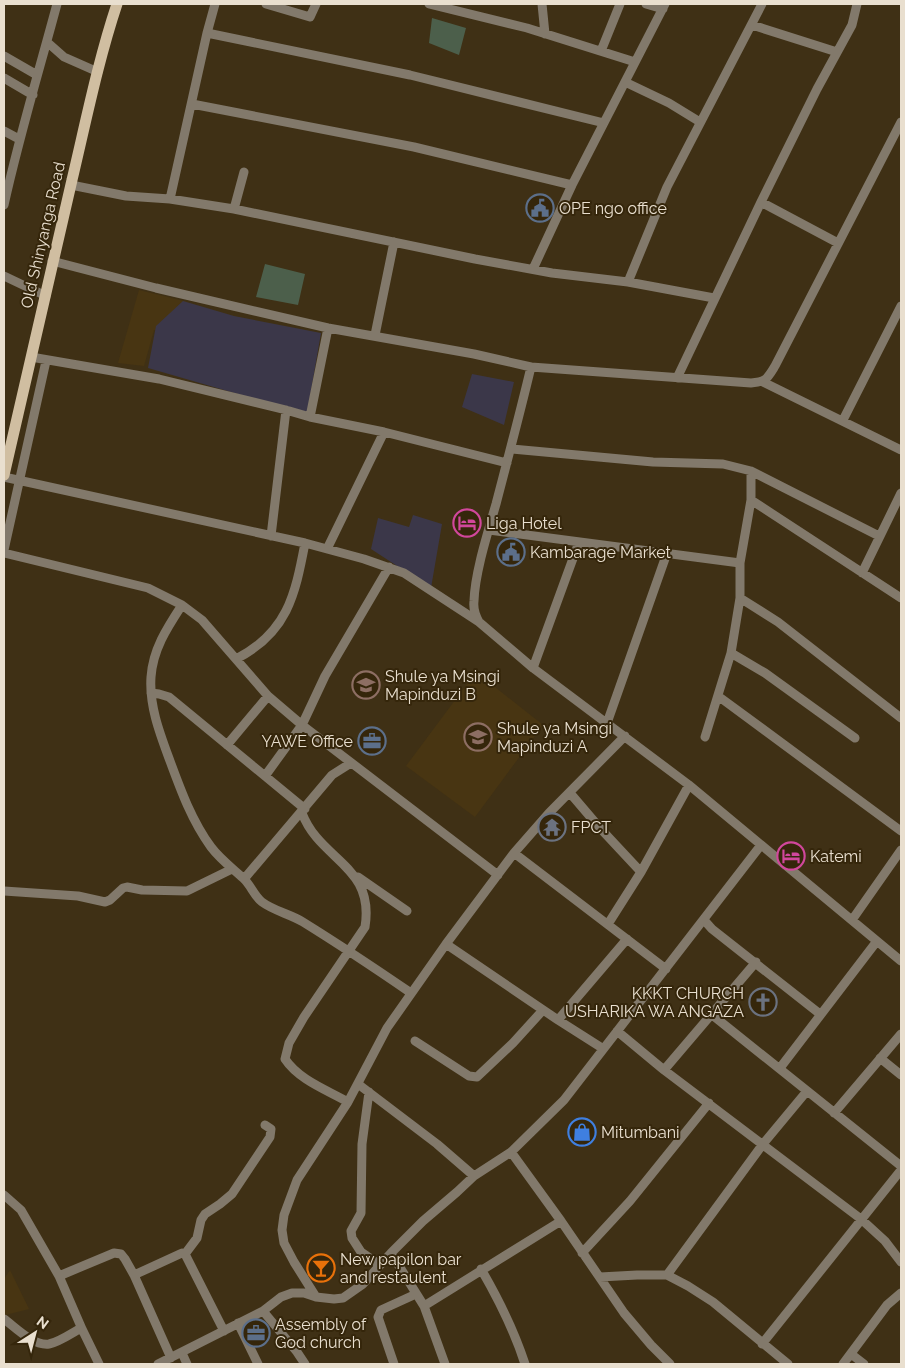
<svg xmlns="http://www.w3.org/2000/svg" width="905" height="1368" font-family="Raleway,sans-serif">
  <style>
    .built { fill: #483512 }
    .industrial { fill: #3b3749 }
    .green { fill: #4c5f4b }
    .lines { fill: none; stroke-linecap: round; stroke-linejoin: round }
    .minor { stroke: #82796b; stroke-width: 9 }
    .major { stroke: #d0bea1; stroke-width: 11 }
    .labels { text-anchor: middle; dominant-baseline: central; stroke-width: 4; stroke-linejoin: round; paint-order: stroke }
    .poi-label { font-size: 16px; fill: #e9dfcf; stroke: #35260b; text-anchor: start }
    .street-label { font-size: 16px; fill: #e9dfcf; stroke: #35260b }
  </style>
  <rect width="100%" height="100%" fill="#3f3015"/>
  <path class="built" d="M139,290l49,12 -12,28h-22l-10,36 -26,-3z
    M476,672l67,53 -68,92 -69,-51z
    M10,1270l19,39 -24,6 -1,-1v-35z"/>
  <path class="industrial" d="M183,301l51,15 87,17 -14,81 -159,-46 8,-42z
    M472,374l42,8 -10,43 -42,-18z
    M413,515l29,9 -11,64 -60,-39 7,-31 31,9z"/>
  <path class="green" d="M432,18l34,10 -7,27 -30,-12z
    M265,264l40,10 -7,31 -42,-8z"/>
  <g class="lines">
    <path class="minor" d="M266,4l44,13 6,-13
      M429,4l98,24 108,34
      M542,4l3,30
      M646,4l17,5
      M752,25l85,27
      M207,33l203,42 194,48
      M47,42l17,15 34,15
      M601,51l19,-47
      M4,56l33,19
      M4,78l29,17
      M625,82l44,21 31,19
      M192,104l222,43 158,38
      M4,131l15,8
      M71,185l55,11 44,3 64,10 241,50 77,14 76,9 86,16
      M170,199l37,-166 8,-29
      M761,202l77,41
      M4,205c15,-68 35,-134 53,-201
      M234,209l10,-37
      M52,261l104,27 172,40 146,26 57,13 220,16c15,-1 16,-4 24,-17l126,-244
      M533,269l39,-84 93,-181
      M4,276l42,20
      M628,282l39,-95 95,-183
      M375,335l19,-93
      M31,357l128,22 127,31 24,7 74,15 123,31
      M531,367c-11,46 -23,91 -35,137 -8,28 -21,68 -22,97 -1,8 1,14 5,21l54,46 156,117 212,176
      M677,378l84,-176 56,-113 35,-64 5,-21
      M763,382l138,68
      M310,417l18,-89
      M843,420l58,-114
      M512,449l141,13 70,2 28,7 128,65
      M4,477l301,66 59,16 40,14 75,49
      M751,500l150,98
      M489,530l251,33
      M271,536l15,-126
      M327,549l57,-117
      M4,550l42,-189
      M4,553l144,35 34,17 20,15 66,76 34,29 196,150
      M862,573l39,-80
      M740,598l38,24 123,96
      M182,605c-15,23 -29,44 -31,72 -2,29 9,57 19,84 11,30 22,60 41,86 9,12 21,21 32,31 8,7 11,18 19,24 12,9 28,12 41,20 37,23 73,47 108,71
      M731,653l34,20 90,65
      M236,659c51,-26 59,-63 69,-116
      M533,668l46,-126
      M151,693l8,1 10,3 136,112
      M718,696l183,135
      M607,723l60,-170
      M705,737l26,-84 9,-55v-35l11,-63v-29
      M227,745l41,-49
      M265,776l37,-51 23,-49 64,-109
      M570,793l29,34 42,45
      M302,813c18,48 73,52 63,114l-61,90 -15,26 -4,16c14,21 42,31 63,43
      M514,853l152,116
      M358,877l49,34
      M244,879l88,-104 19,-12
      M4,891l74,5 27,6 5,-2 13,-12 4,-1 15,3 45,1 45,-22
      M704,920l8,9 108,85
      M852,920l49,-70
      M608,924l33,-52 48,-87
      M446,944l112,76 44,28
      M711,1014l190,152
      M558,1020l69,-81
      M617,1031l47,39 197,149 24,22 16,21
      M415,1041l54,35 8,1 36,-34 30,-33
      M880,1058l21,17
      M780,1068l97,-127
      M664,1070l92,-108
      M358,1084l79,60 37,32
      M369,1092l-7,52 -1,69 -10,18 1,7 9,14 19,13
      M834,1113l67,-79
      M511,1152l50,69 63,92 27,32 19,19
      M4,1195l17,15 38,66 23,53 17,35
      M391,1253l33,53 21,58
      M582,1253l48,-52 79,-98
      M185,1254l12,-16 4,-18 4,-6 15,-10 12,-10 38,-57 1,-8 -6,-4
      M481,1269c18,31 33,61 44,95
      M134,1275l48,-22 3,1 39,77
      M667,1275l96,-131 44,-53
      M59,1276l55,-23 7,1 4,5 9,16 37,83
      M600,1277l37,-2h30l21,11 25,16 75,62
      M316,1297l-22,-35 -10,-19 -2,-13 2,-15 13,-35 51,-78 39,-74 59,-84 68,-91 35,-40 76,-77
      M424,1306l137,-85
      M263,1311l34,41 8,12
      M4,1319c11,8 29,27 45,25 10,-2 23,-11 32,-16
      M238,1323l20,41
      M762,1344l139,-174
      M182,1353l5,11
      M851,1354l13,10
      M158,1364l105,-53 18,-14 11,-4h12l12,4 18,2 9,-1 20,-14 28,-31 32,-32 34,-29 17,-16 37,-24 53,-52 197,-255
      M394,1364l-16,-47 3,-7 35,-16
      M843,1364l44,-59 14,-12"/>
    <path class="major" d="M4,475c22,-99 45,-197 68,-295 14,-59 26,-119 45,-176"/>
  </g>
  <defs>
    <g id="civic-ring" transform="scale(1.4375)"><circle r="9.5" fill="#35260b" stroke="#5c6f8a" stroke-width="1.5"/><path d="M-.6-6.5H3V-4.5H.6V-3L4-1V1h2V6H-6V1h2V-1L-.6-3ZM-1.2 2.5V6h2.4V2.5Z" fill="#5c6f8a"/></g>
    <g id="hotel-ring" transform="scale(1.4375)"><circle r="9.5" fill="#35260b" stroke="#d1479c" stroke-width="1.5"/><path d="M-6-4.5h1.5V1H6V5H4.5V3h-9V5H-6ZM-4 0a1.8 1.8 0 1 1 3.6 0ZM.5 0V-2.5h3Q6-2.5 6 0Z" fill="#d1479c"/></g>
    <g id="school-ring" transform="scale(1.4375)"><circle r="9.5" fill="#35260b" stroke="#8d6e63" stroke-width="1.5"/><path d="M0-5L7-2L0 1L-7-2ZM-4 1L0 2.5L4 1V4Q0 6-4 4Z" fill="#8d6e63"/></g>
    <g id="office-ring" transform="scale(1.4375)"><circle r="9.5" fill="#35260b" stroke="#5c6f8a" stroke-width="1.5"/><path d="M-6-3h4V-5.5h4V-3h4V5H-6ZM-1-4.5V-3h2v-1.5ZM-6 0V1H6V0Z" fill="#5c6f8a"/></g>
    <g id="temple-ring" transform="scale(1.4375)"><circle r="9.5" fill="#35260b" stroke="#6b7280" stroke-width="1.5"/><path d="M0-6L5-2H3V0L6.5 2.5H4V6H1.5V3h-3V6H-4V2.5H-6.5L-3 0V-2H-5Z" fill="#6b7280"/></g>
    <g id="church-ring" transform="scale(1.4375)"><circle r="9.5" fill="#35260b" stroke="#6b7280" stroke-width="1.5"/><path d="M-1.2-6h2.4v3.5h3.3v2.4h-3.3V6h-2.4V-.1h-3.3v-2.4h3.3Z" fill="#6b7280"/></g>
    <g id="shop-ring" transform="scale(1.4375)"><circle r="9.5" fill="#35260b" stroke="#3f7fe0" stroke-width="1.5"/><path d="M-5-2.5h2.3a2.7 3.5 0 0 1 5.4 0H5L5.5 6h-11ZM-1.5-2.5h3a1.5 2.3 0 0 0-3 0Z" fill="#3f7fe0"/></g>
    <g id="bar-ring" transform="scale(1.4375)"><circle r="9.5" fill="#35260b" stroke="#e8710a" stroke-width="1.5"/><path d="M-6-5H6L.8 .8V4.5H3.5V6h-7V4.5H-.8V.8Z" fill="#e8710a"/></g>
  </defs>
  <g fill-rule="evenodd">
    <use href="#civic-ring" x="540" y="208"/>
    <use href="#hotel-ring" x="467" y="523"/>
    <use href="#civic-ring" x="511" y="552"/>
    <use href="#school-ring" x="366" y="685"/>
    <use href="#school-ring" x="478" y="737"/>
    <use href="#office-ring" x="372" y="741"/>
    <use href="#temple-ring" x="552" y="827"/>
    <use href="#hotel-ring" x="791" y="856"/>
    <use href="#church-ring" x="763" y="1002"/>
    <use href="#shop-ring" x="582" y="1132"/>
    <use href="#bar-ring" x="321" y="1268"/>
    <use href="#office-ring" x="256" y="1333"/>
  </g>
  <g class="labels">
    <g class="poi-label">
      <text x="559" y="208">OPE ngo office</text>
      <text x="486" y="523">Liga Hotel</text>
      <text x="530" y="552">Kambarage Market</text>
      <text x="385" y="676">Shule ya Msingi<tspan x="385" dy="18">Mapinduzi B</tspan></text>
      <text x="497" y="728">Shule ya Msingi<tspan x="497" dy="18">Mapinduzi A</tspan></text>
      <text x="353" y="741" text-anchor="end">YAWE Office</text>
      <text x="571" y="827">FPCT</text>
      <text x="810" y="856">Katemi</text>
      <text x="744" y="993" text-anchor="end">KKKT CHURCH<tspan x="744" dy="18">USHARIKA WA ANGAZA</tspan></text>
      <text x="601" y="1132">Mitumbani</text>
      <text x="340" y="1259">New papilon bar<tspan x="340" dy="18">and restaulent</tspan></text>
      <text x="275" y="1324">Assembly of<tspan x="275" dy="18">God church</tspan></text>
    </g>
    <g class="street-label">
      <text transform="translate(43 235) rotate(-77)">Old Shinyanga Road</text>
    </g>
  </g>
  <rect width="905" height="1368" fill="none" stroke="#e9dfcf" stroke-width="10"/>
  <g transform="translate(35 1333) rotate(36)" stroke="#35260b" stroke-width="4" paint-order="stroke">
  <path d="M0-4L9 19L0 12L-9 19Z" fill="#e9dfcf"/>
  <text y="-8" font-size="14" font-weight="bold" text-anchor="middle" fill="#e9dfcf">N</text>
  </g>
</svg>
